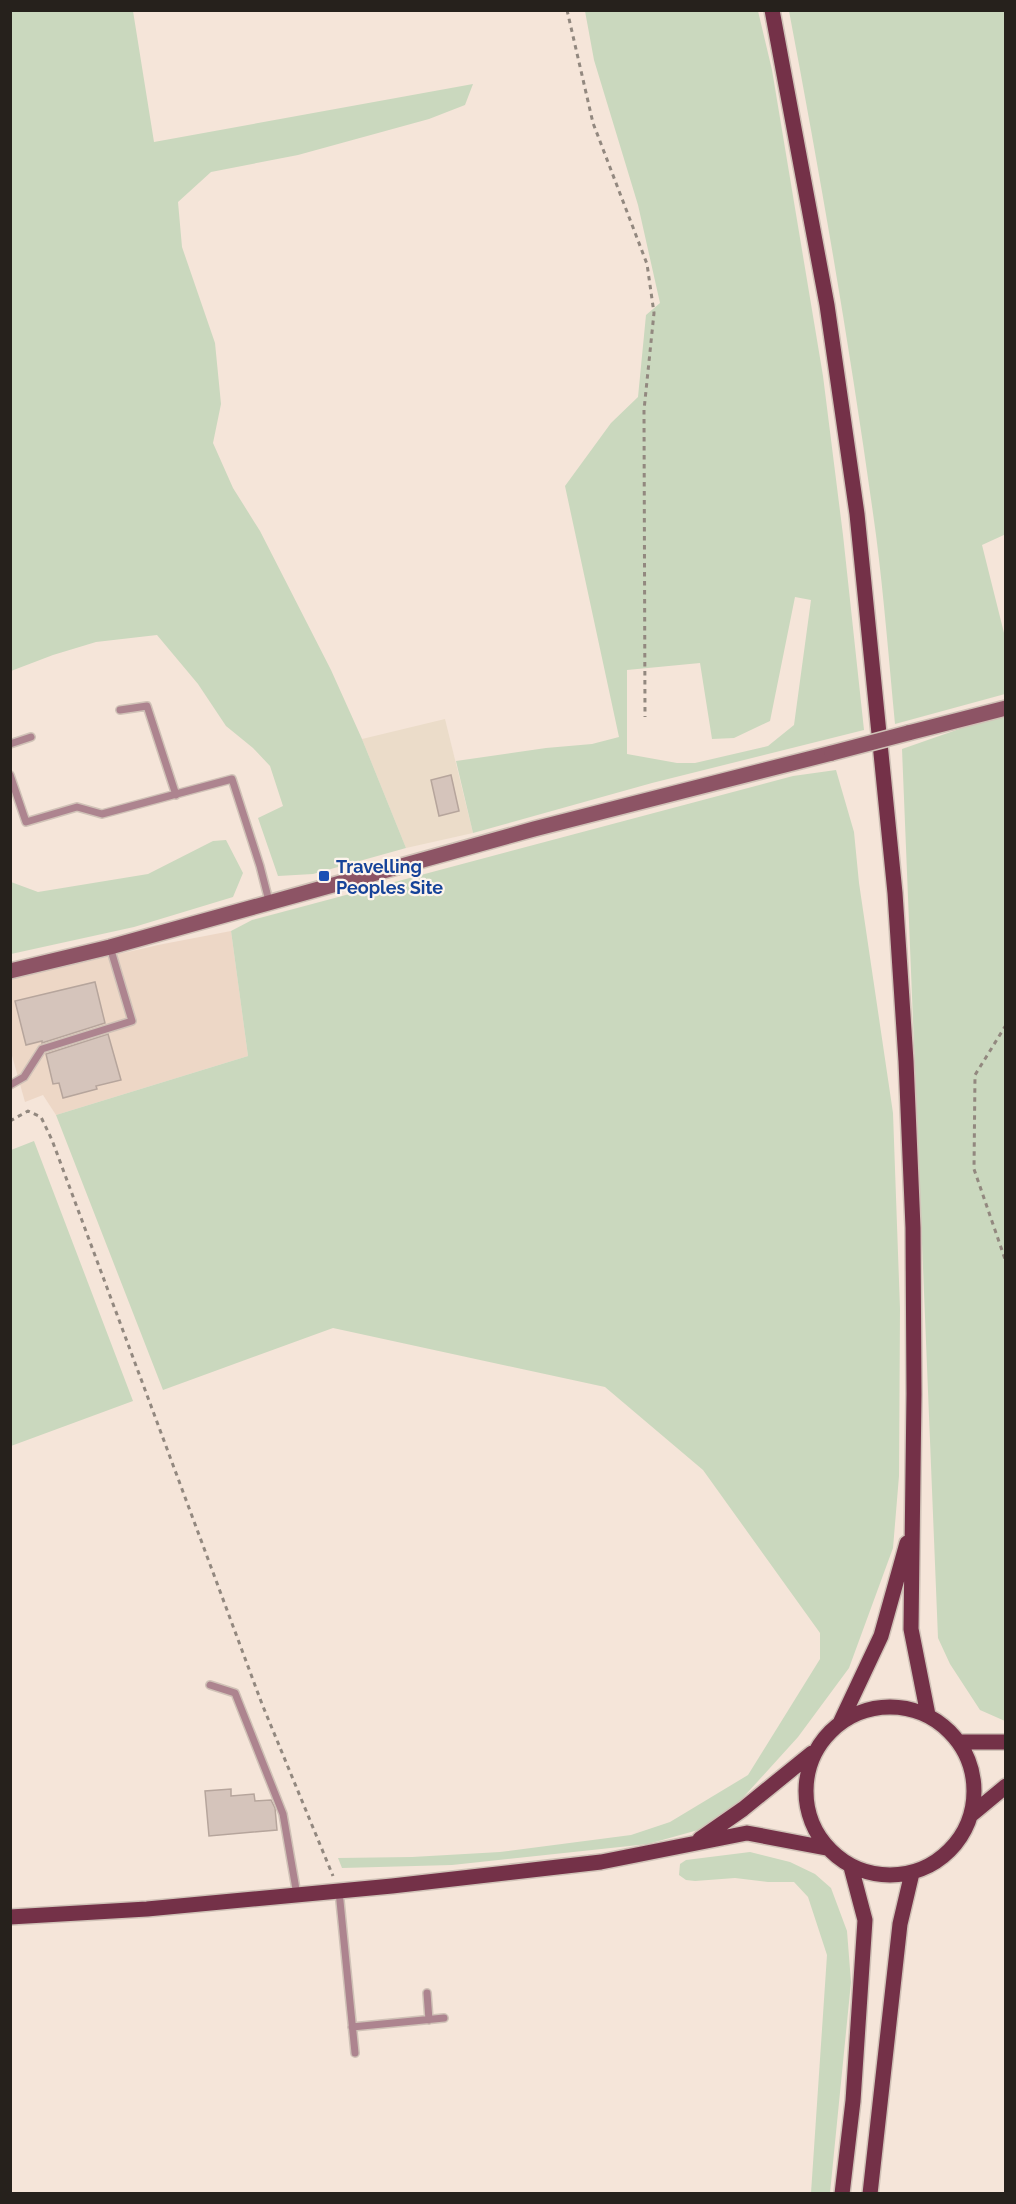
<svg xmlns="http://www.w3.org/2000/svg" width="1016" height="2204" font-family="Raleway,sans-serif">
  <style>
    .built { fill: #edd7c6 }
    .industrial { fill: #ebdcc9 }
    .green { fill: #cad8be; fill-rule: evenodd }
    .building { fill: #d5c4bb; stroke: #b6a59c; stroke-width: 1.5 }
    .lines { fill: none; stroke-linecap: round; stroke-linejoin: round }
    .service-casing { stroke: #d0c2b7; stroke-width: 10 }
    .secondary-casing { stroke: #d0c2b7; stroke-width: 18 }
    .primary-casing { stroke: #d0c2b7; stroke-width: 18 }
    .path { stroke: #92887f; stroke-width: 3; stroke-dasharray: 4.5 4.5; stroke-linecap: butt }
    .service { stroke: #ad848f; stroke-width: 7 }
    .secondary { stroke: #8d5465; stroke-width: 15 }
    .primary { stroke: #743148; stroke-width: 15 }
    .secondary-bridge-casing { stroke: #d0c2b7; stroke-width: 18; stroke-linecap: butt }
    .secondary-bridge { stroke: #8d5465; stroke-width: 15 }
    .transit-dot { fill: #1a4fb4; stroke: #fdf4ec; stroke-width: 2 }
    .labels { text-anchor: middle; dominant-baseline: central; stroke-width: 4.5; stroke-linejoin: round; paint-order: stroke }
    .transit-label { font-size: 18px; font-weight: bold; fill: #164399; stroke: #fdf4ec; text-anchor: start }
  </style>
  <rect width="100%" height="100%" fill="#f5e5d9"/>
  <path class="built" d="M231,931l17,125 -192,59 -13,-20 -18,7 -14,-50v-73l147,-34z"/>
  <path class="industrial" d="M445,719l28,114 -67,15 -44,-109z"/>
  <path class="green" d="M11,10l122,1 21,131 319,-58 -8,21 -36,14 -131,36 -87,17 -33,30 4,45 33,96 6,61 -8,39 20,45 27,43 71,139 31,69 44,109 -93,26 -35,2 -20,-58 25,-12 -13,-40 -17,-18 -27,-22 -28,-42 -41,-49 -61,7 -43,13 -42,16z
    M585,11h173l14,59 51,306 20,159 21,195 -212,53 -179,50 -17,-72 90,-13 46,-4 27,-7 -54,-251 46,-63 27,-26 8,-82 14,-12 -22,-98 -44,-145zM795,597l16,3 -17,125 -26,21 -73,17h-18l-50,-9v-84l73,-7 12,76 22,-1 36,-17z
    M789,11h216l1,523 -24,11 23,92v57l-110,30c-6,-63 -11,-127 -19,-189 -24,-176 -54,-350 -87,-524z
    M1005,713v1008l-25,-11 -30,-46 -12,-26 -36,-889z
    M836,770l18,62 5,51 34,230 7,196 -1,167 -6,72 -44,120 -51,69 -59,65 -41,28 -50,14 -196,21 -110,3 -4,-10 74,-1 88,-5 131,-17 39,-13 78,-47 72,-116v-26l-117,-163 -98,-83 -272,-59 -170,62 -107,-275 192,-59 -17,-125 21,-11 541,-144z
    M226,840l17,33 -10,24 -99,30 -123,27v-72l27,10 110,-18 65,-33z
    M34,1141l99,260 -122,45v-296z
    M750,1852l40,10 25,12 16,14 16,43 4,51 -21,211h-19l16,-238 -19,-58 -14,-15h-26l-33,-4 -40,3 -9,-1 -7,-5 1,-11 6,-4z"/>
  <path class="building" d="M451,775l8,36 -20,5 -8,-36z
    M95,982l10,41 -63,20v-2l-16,4 -11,-44z
    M108,1034l13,46 -25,6 1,3 -34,9 -4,-15 -6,1 -7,-30z
    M231,1789v7l23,-2 1,7 16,-1 4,8 2,22 -68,6 -4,-45z"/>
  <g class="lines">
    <g class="service-casing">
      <path id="service" d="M120,710l27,-4 29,89
        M10,744l21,-7
        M10,775l16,47 51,-15 25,7 130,-35 28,87 9,35
        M10,1085l14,-8 18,-28 90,-28 -22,-74
        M210,1685l25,8 48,121 14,81
        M339,1891l16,162
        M427,1993l2,27
        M352,2027l92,-9"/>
    </g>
    <g class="secondary-casing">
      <path id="secondary" d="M908,733l98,-25
        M10,971l100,-24 424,-118 298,-76"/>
    </g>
    <g class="primary-casing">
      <path id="primary" d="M772,10l55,295 30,209 38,379 11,168 7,167 1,166 -3,235 17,86
        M806 1791a84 84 0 1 1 168 0a84 84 0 1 1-168 0Z
        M841,1721l40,-85 26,-93
        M959,1742h47
        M971,1815l35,-29
        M700,1839l43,-30 69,-56
        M10,1917l137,-8 245,-23 209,-24 146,-29 79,15
        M842,2194l11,-93 12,-181 -14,-53
        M870,2194l30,-270 12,-51"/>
    </g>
    <path class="path" d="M567,10l26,113 54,141 7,49 -10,97 1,307
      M1006,1025l-31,50 -1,94 32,93
      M10,1121l18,-10 13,6 11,23 210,564 71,172"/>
    <use href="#service" class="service"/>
    <use href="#secondary" class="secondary"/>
    <use href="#primary" class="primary"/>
    <g class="secondary-bridge-casing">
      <path id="secondary-bridge" d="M832,753l76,-20"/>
    </g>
    <use href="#secondary-bridge" class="secondary-bridge"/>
  </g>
  <rect class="transit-dot" x="318" y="870" width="12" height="12" rx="3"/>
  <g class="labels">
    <g class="transit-label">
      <text x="336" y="866">Travelling<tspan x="336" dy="21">Peoples Site</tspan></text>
    </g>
  </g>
  <rect width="1016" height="2204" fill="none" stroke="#26211c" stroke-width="24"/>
</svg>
